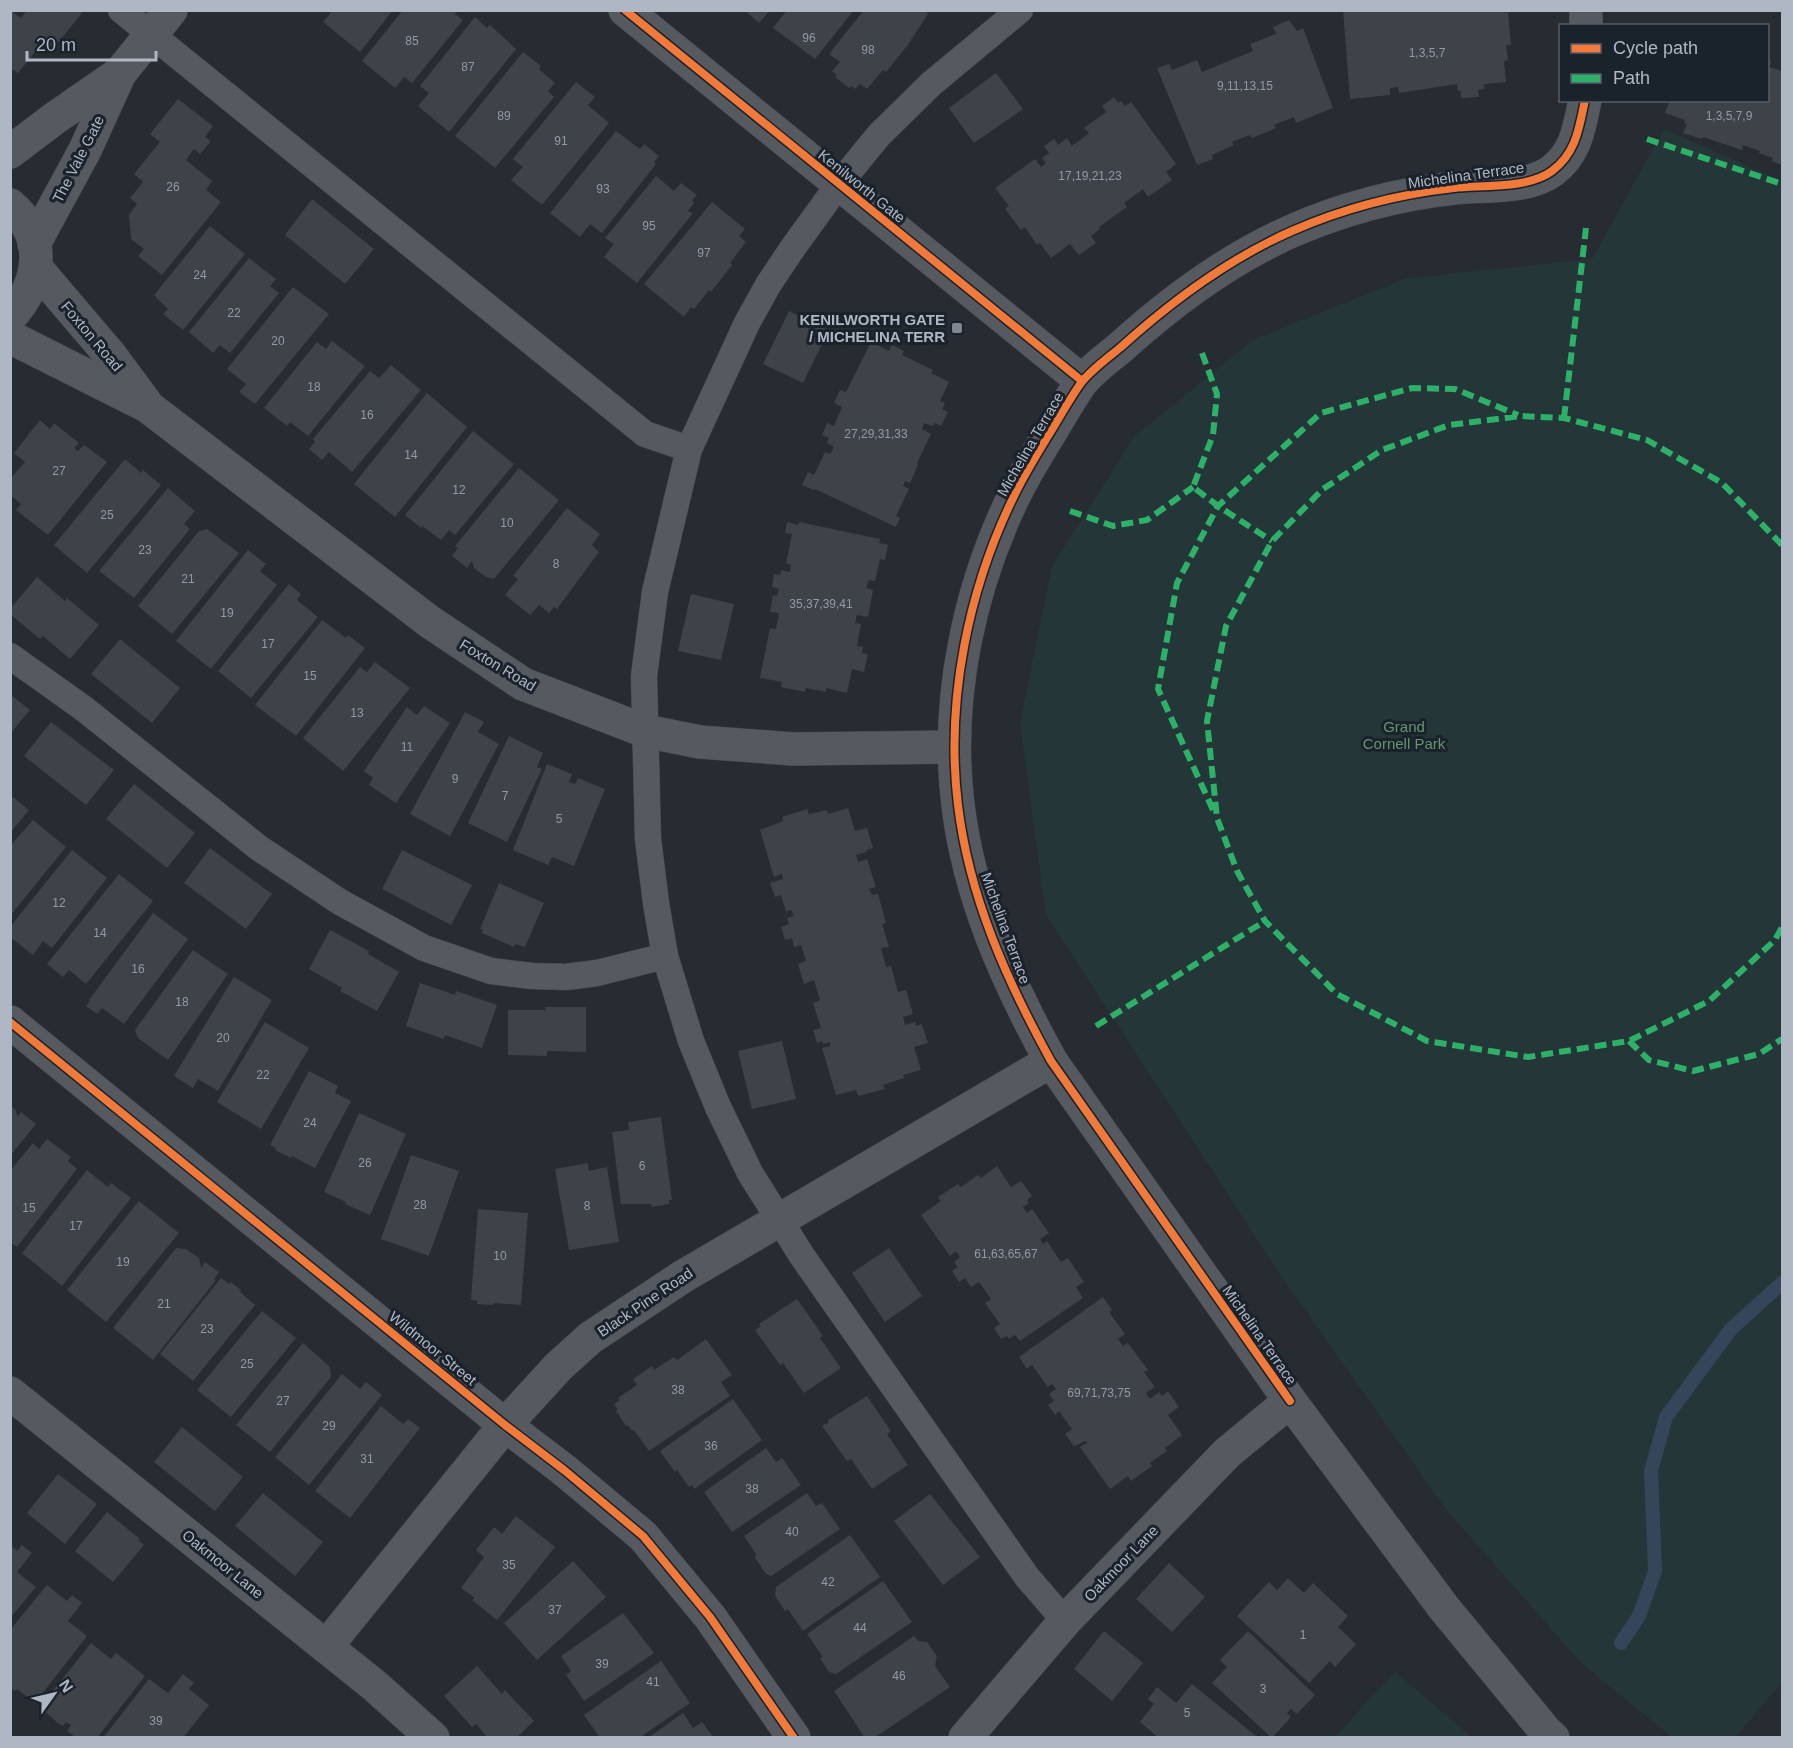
<svg xmlns="http://www.w3.org/2000/svg" width="1793" height="1748" font-family="Arial,sans-serif">
  <style>
    .green { fill: #243638 }
    .lines { fill: none; stroke-linecap: round; stroke-linejoin: round }
    .stream { stroke: #35465b; stroke-width: 14 }
    .building { fill: #3e4349 }
    .service-casing { stroke: #44484d; stroke-width: 27 }
    .minor-casing { stroke: #44484d; stroke-width: 34 }
    .service { stroke: #555960; stroke-width: 26 }
    .minor { stroke: #555960; stroke-width: 33 }
    .quiet { stroke: #2db169; stroke-width: 6; stroke-dasharray: 12 6; stroke-linecap: butt }
    .cycleway-casing { stroke: #1a222c; stroke-width: 11 }
    .cycleway { stroke: #f17a3a; stroke-width: 8 }
    .poi-dot { fill: #7f8691; stroke: #1a222c; stroke-width: 2 }
    .labels { text-anchor: middle; dominant-baseline: central; stroke-width: 6; stroke-linejoin: round; paint-order: stroke }
    .number-label { font-size: 12px; fill: #939aa5 }
    .street-label { font-size: 15px; fill: #afb7c4; stroke: #1a222c }
    .poi-label { font-size: 15px; font-weight: bold; fill: #afb7c4; stroke: #1a222c; text-anchor: end }
    .park-label { font-size: 15px; fill: #679370; stroke: #1a222c }
  </style>
  <rect width="100%" height="100%" fill="#262c32"/>
  <path class="green" d="M1664,129l118,52v1501l-47,56 -63,-1 -91,-74 -136,-155 -164,-232 -235,-361 -26,-191 32,-158 82,-129 119,-97 151,-61 188,-20z
    M1395,1672l77,65h-136l31,-36z"/>
  <g class="lines">
    <path class="stream" d="M1621,1643l18,-27 16,-45 -4,-100 15,-54 65,-88 51,-46"/>
  </g>
  <path class="building" d="M10,10l11,8 6,-8h52l3,3 -30,37 -11,-10 -4,4 3,2 -22,27 -8,-5z
    M333,10h60l-33,42 -37,-30z
    M403,10h54l-2,4 8,6 -51,63 -8,-6 -9,11 -33,-27z
    M744,10h26l-11,13z
    M787,10h67l-39,49 -42,-31z
    M864,10h60l4,4 -21,32 -21,26 -3,-2 -16,19 -7,-5 -5,5 -3,-3 -3,2 -14,-11 2,-2 -5,-4 8,-9 -11,-8z
    M1343,10h161v3l4,-1 3,33h-5l2,15 -4,1 2,21 -22,2v5l-6,1 1,7 -18,1v-7h-3l-1,-7 -58,9 -1,-6 -8,1v7l-40,4z
    M475,17l12,11 3,-3 26,24 -67,83 -31,-26 11,-13 -9,-7z
    M1289,20l8,11 6,-3 30,80 -37,15 -2,-6 -20,8 2,3 -24,10 -2,-3 -18,7 2,3 -22,10 1,4 -16,6 -40,-97 12,-4 3,6 25,-10 5,12 51,-21 -3,-7 26,-10 -3,-7z
    M523,52l18,14 -2,3 16,14 -7,8 6,6 -59,71 -40,-32z
    M1768,61l3,1 -2,5 13,4v94l-10,-4 1,-3 -14,-5 1,-2 -17,-6 -1,5 -39,-13 -1,2 -19,-6 4,-9 -3,-1 1,-3 -20,-7 5,-13h98z
    M996,73l27,36 -49,34 -25,-35z
    M576,82l19,15 -7,8 21,18 -67,82 -31,-25 12,-13 -10,-8z
    M1114,97l4,6 3,-2 4,5 6,-4 45,62 -10,8 6,8 -24,17 -5,-8 -19,14 3,4 -28,20 1,2 -9,7 5,7 -17,12 -9,-11 -19,14 -11,-15 -3,2 -12,-18 -4,3 -16,-21 4,-3 -14,-18 40,-29 6,8 5,-4 -4,-5 7,-5 -5,-7 10,-7 4,6 9,-7 5,8 17,-13 -5,-5 22,-16 -4,-6z
    M178,99l35,27 -8,11 6,4 -11,13 -6,-5 -8,11 26,21 -6,9 15,12 -59,73 -24,-19 6,-7 -13,-10 -2,-24 8,-11 -7,-6 13,-16 -9,-8 26,-32 -10,-8z
    M616,131l24,18 4,-5 15,12 -5,6 2,2 -54,69 -12,-9 -10,13 -30,-24z
    M656,176l18,15 7,-8 16,12 -5,5 2,3 -6,8 5,2 -56,70 -33,-26 10,-13 -9,-6z
    M312,199l62,50 -29,35 -60,-49z
    M712,202l33,27 -6,7 7,6 -16,21 2,2 -21,27 -2,-2 -15,19 -3,-2 -7,10 -40,-33z
    M210,226l35,28 -62,76 -20,-16 5,-5 -14,-14z
    M249,258l27,21 -6,7 9,7 -49,60 -10,-8 -7,8 -24,-21z
    M293,287l36,27 -74,90 -16,-12 7,-8 -19,-15z
    M789,311l40,19 -26,53 -40,-19z
    M332,341l33,25 -57,70 -18,-14 -3,4 -23,-18 53,-66 9,7z
    M871,342l18,9 3,-6 12,6 -2,4 31,15 -2,3 18,9 -9,19 5,2 -3,6 6,3 -7,14 -6,-3 -2,3 -9,-3 -2,6 9,5 -14,29 1,2 -8,18 -5,-2 -2,5 6,3 -13,27 4,2 -4,9 -81,-38 -1,1 -12,-5 6,-13 6,3 11,-23 5,2 4,-7 -7,-4 2,-5 -7,-3 5,-12 7,3 8,-19 -8,-4 6,-13 6,2z
    M391,365l30,25 -69,82 -23,-20 -7,8 -13,-11 6,-7 -2,-3 57,-68 9,7z
    M427,393l40,34 -72,90 -41,-33z
    M40,420l10,9 4,-6 25,20 -5,5 4,3 6,-6 23,17 -59,73 -32,-25 5,-6 -11,-9v-16l15,-17 -11,-9z
    M473,431l41,33 -59,71 -6,-5 -8,10 -19,-14 -1,2 -16,-13z
    M125,459l16,14 2,-3 18,15 -74,88 -33,-28z
    M519,468l40,32 -65,79 -8,-2 -12,-9 -2,-7 -5,7 -15,-12 6,-8 -3,-2z
    M168,488l27,23 -11,13 6,5 -56,69 -35,-27z
    M567,508l33,26 -8,11 7,7 -42,57 -3,-2 -5,6 -10,-8 -9,10 -25,-20 13,-16 -5,-3z
    M787,522l11,3 1,-3 81,17 -1,4 9,2 -3,15 -5,-1 -5,22 -6,-1 -3,8 7,2 -5,27 -11,-2 -2,8 6,1 -4,22 6,1 -1,6 6,1 -4,18 -12,-3 -5,24 -21,-5v4l-20,-4 -1,4 -24,-5 1,-5 -22,-4 10,-50 6,1 3,-16 -9,-1 3,-17 4,1 2,-7 -7,-2 2,-13 6,1 1,-5 9,2 1,-7 -5,-2 6,-29 -7,-1z
    M207,529l32,24 -67,81 -34,-28 61,-75z
    M248,550l18,14 -6,7 17,14 -66,84 -35,-28z
    M37,577l28,24 2,-3 32,27 -29,34 -27,-23 -3,3 -30,-25v-5z
    M289,584l12,10 -4,6 21,17 -67,81 -33,-27z
    M691,594l43,10 -13,56 -43,-9z
    M322,620l24,18 2,-3 17,13 -69,88 -41,-31z
    M120,639l60,49 -28,35 -61,-49z
    M375,662l35,26 -67,83 -40,-33 57,-71 7,5z
    M10,694l20,16 -20,24z
    M424,706l26,17 -54,80 -27,-18 4,-7 -9,-7 43,-64 10,8z
    M465,712l19,10 -6,10 21,12 -49,92 -40,-22z
    M51,722l63,48 -28,35 -62,-49z
    M509,736l34,17 -6,14 5,2 -35,73 -39,-19z
    M547,764l25,10 -3,8 6,2 3,-6 27,11 -31,77 -22,-9 -4,8 -35,-15z
    M134,784l61,49 -28,35 -61,-49z
    M10,795l19,15 -19,23z
    M848,808l7,23 12,-3 6,20 -7,2 1,2 -11,3 2,7 9,-3 9,28 -7,2 3,6 6,-1 8,29 -4,1 7,23 -8,1 5,19 5,-1 7,26 8,-2 7,24 -10,3 2,8 10,-3 1,4 6,-2 6,19 -14,4 7,23 -18,5 1,3 -21,7 2,4 -27,7 -2,-6 -20,5 -14,-47 8,-2v-4l-7,2 -1,-3 -5,2 -4,-13 8,-2 -8,-25 7,-3 -6,-20 -10,4 -6,-20 8,-3 -5,-16 -7,2 -2,-9 -7,2 -4,-13 8,-3 -2,-6 7,-2 -3,-6 -5,2 -5,-17 -6,2 -5,-14 13,-4 -1,-5 -8,3 -14,-47 23,-9 -1,-4 25,-8 2,5 18,-4 1,4z
    M33,820l33,27 -56,69v-70z
    M210,848l62,46 -26,35 -62,-46z
    M72,850l35,28 -55,70 -9,-7 -10,14 -23,-18v-10z
    M402,850l70,35 -21,40 -69,-36z
    M119,874l34,27 -67,83 -17,-14 -6,7 -16,-13z
    M499,883l45,20 -19,44 -10,-3 -1,3 -32,-14 1,-4h-3z
    M153,913l35,26 -64,85 -22,-16 -5,6 -11,-8 4,-5 -1,-1z
    M330,930l39,21 -1,3 31,18 -22,39 -37,-20 2,-3 -33,-19z
    M193,950l35,24 -60,86 -30,-22 -3,-8z
    M234,977l38,23 -54,91 -20,-12 -5,9 -19,-12z
    M420,983l35,12 1,-4 41,14 -15,43 -37,-13 -1,4 -38,-13z
    M545,1007h41v45l-39,-1v5l-39,-1v-45h38z
    M265,1022l44,26 -48,81 -44,-27z
    M782,1041l14,58 -44,10 -14,-58z
    M309,1071l29,15 -3,7 16,8 -36,67 -23,-12 -1,2 -16,-8 1,-2 -6,-3z
    M10,1106l6,4 1,7 4,-5 15,12 -26,32z
    M359,1113l47,21 -36,81 -25,-11 1,-2 -22,-10z
    M661,1117l11,83h-3v4l-17,3 -1,-3h-30l-9,-72 17,-2 -1,-8z
    M47,1139l24,18 -3,4 9,8 -60,78 -7,-5v-71l23,-28 6,6z
    M411,1155l48,16 -30,85 -48,-17z
    M588,1163l1,8 18,-4 12,75 -50,8 -14,-81z
    M997,1166l14,21 10,-6 11,15 -5,4 2,3 -6,4 4,6 5,-4 17,24 -9,6 3,5 4,-3 14,21 7,-4 16,24 -8,5 7,11 -63,43 -5,-6 -6,4 -2,-3 -6,3 -7,-11 6,-4 -15,-21 6,-4 -12,-17 -8,5 -6,-9 -6,4 -7,-11 6,-4 -4,-5 6,-5 -4,-6 -6,5 -29,-41 20,-14 -3,-4 20,-13 3,3 17,-12 3,3z
    M87,1170l21,17 3,-4 20,15 -69,88 -40,-33z
    M139,1201l40,32 -73,89 -39,-32z
    M478,1209l50,4 -7,92 -28,-2v2l-16,-1v-3l-6,-1z
    M176,1248l10,1 13,9 2,10 4,-6 14,10 -5,7 2,1 -63,80 -40,-32z
    M889,1248l33,48 -37,26 -33,-49z
    M221,1278l8,6 2,-2 10,8 -1,2 15,13 -62,76 -33,-27z
    M1103,1297l9,13 -3,2 16,22 -7,5 5,7 5,-3 20,27 -4,2 11,15 -9,6 4,6 9,-7 3,4 6,-5 11,16 -11,8 14,20 -17,13 2,3 -17,12 2,3 -21,15 -3,-5 -18,13 -30,-42 7,-4 -1,-2 -12,5 -9,-12 7,-5 -13,-18 -4,4 -7,-10 6,-4 -5,-7 7,-5 -4,-5 -4,3 -16,-22 -5,4 -8,-12z
    M797,1299l26,37 -3,2 21,30 -37,25 -21,-30 -3,2 -25,-35 6,-4 -2,-2z
    M262,1311l34,27 -65,79 -34,-27z
    M706,1339l26,36 -11,7 9,14 -81,55 -15,-21 -2,1 -4,-6 -1,2 -11,-16 2,-1 -4,-6 6,-4 -2,-2 19,-13 -4,-6 19,-13 2,4 20,-13 3,3z
    M303,1343l27,24 1,10 -61,75 -34,-27z
    M342,1374l18,15 6,-7 16,13 -73,90 -34,-28z
    M867,1396l24,35 -4,3 21,31 -36,24 -21,-30 -4,2 -25,-35 7,-4 -1,-2z
    M733,1399l29,41 -68,49 -2,-4 -3,2 -12,-17 -2,2 -15,-21z
    M381,1406l22,18 5,-5 12,9 -70,90 -35,-27z
    M182,1427l61,50 -28,34 -61,-49z
    M766,1448l10,14 6,-4 19,27 -69,47 -28,-40z
    M58,1474l39,30 -32,40 -38,-31z
    M263,1493l60,49 -28,34 -60,-50z
    M807,1493l9,13 6,-3 18,26 -69,47 -5,-2 -11,-16 1,-4 -12,-18z
    M930,1494l50,63 -37,28 -49,-64z
    M107,1512l33,27 -2,1 6,5 -31,37 -38,-31z
    M516,1516l39,31 -58,73 -25,-20 3,-2 -14,-10 23,-31 -8,-7 18,-23 8,7z
    M850,1535l30,42 -77,54 -15,-22 -3,2 -10,-15 1,-9z
    M10,1545l7,6 5,-6 10,8 -15,19 19,15 -26,31z
    M573,1561l33,36 -69,63 -33,-37z
    M1169,1563l36,34 -33,35 -36,-33z
    M1288,1578l16,15 9,-10 35,33 -10,11 18,17 -21,23 -5,-6 -21,22 -72,-67 32,-34 8,8z
    M883,1581l29,41 -76,52 -7,-2 -9,-14 3,-1 -16,-23z
    M47,1585l20,16 5,-6 10,8 -14,18 19,15 -52,67 -18,-14 -2,2 -5,-4v-57z
    M623,1613l31,40 -70,48 -18,-26 5,-4 -10,-15z
    M1104,1631l39,32 -31,38 -38,-32z
    M1248,1631l67,64 -18,19 -6,-5 -4,4 4,4 -19,21 -60,-55 15,-16 -7,-7z
    M914,1636l4,5 9,1 10,14 -2,10 15,21 -76,51h-9l-31,-47z
    M91,1643l20,16 5,-6 29,23 -48,62h-21l-9,-7 4,-6 -5,-3 -3,4 -4,-2 -19,-17z
    M661,1661l29,42 -51,35h-39l-16,-23z
    M477,1666l25,28 3,-4 29,31 -18,17h-28l-12,-14 -4,3 -28,-31z
    M183,1674l11,9 -5,6 20,16 -26,33h-80l46,-59 19,14z
    M1192,1684l64,52 -1,2h-96l-19,-16 14,-18 -6,-5 9,-12 19,16z
    M683,1713l10,15 9,-6 12,16h-66z"/>
  <g class="lines">
    <g class="service-casing">
      <path id="service" d="M121,10l524,424 44,15
        M1020,10l-89,74 -52,51 -40,49 -47,65 -24,36 -21,38 -58,126 -34,143 -11,84 4,163 8,64 9,53 26,85 27,66 32,66 52,83 225,321 38,44
        M10,656l73,52 176,140 81,54 84,46 67,23 41,5 34,1 31,-4 68,-17"/>
    </g>
    <g class="minor-casing">
      <path id="minor" d="M625,10l457,371
        M1586,26v-16
        M10,152l45,-34 65,-45
        M10,205c38,32 31,78 0,112
        M34,244l51,-94 35,-77 51,-63
        M36,268l75,88 34,46
        M10,337l137,69 283,216 93,62 122,47 55,11 93,7 161,-2
        M10,1022l495,403 59,45 79,66 67,81 84,121
        M10,1393l365,293 58,52
        M326,1647l179,-222 53,-58 32,-29 92,-61 369,-216
        M965,1738l100,-117 162,-168 63,-52
        M1553,1738l-6,-5 -103,-125 -154,-207 -239,-340c-44,-80 -82,-164 -93,-256 -13,-105 11,-219 58,-313 11,-22 24,-43 37,-64 9,-15 18,-31 28,-45 11,-14 27,-25 40,-36 52,-47 107,-88 171,-116 50,-22 108,-37 162,-43 28,-3 74,1 98,-17 24,-18 27,-42 33,-71"/>
    </g>
    <use href="#service" class="service"/>
    <use href="#minor" class="minor"/>
    <path class="quiet" d="M1647,139l135,45
      M1202,353l15,41 -4,41 -20,52 25,19 54,35
      M1564,418l22,-190
      M1070,511l43,15 34,-6 46,-33
      M1782,545l-60,-62 -75,-43 -83,-22 -43,-2 -72,9 -67,25 -59,39 -51,52 -46,85 -19,95 10,97 20,53 28,50 72,73 90,47 101,16 101,-16 80,-40 66,-61 7,-13
      M1213,810l-55,-121 19,-106 41,-77 103,-93 91,-25 43,1 63,26
      M1096,1026l169,-105
      M1629,1041l20,19 44,11 66,-17 23,-15"/>
    <g class="cycleway-casing">
      <path id="cycleway" d="M625,10l457,371
        M10,1022l495,403 59,45 79,66 67,81 84,121
        M1290,1401l-239,-340c-44,-80 -82,-164 -93,-256 -13,-105 11,-219 58,-313 11,-22 24,-43 37,-64 9,-15 18,-31 28,-45 11,-14 27,-25 40,-36 52,-47 107,-88 171,-116 50,-22 108,-37 162,-43 28,-3 74,1 98,-17 24,-18 27,-42 33,-71"/>
    </g>
    <use href="#cycleway" class="cycleway"/>
  </g>
  <rect class="poi-dot" x="951" y="322" width="12" height="12" rx="3"/>
  <g class="labels">
    <g class="number-label">
      <text x="809" y="38">96</text>
      <text x="412" y="41">85</text>
      <text x="868" y="50">98</text>
      <text x="1427" y="53">1,3,5,7</text>
      <text x="468" y="67">87</text>
      <text x="1245" y="86">9,11,13,15</text>
      <text x="504" y="116">89</text>
      <text x="1729" y="116">1,3,5,7,9</text>
      <text x="561" y="141">91</text>
      <text x="1090" y="176">17,19,21,23</text>
      <text x="173" y="187">26</text>
      <text x="603" y="189">93</text>
      <text x="649" y="226">95</text>
      <text x="704" y="253">97</text>
      <text x="200" y="275">24</text>
      <text x="234" y="313">22</text>
      <text x="278" y="341">20</text>
      <text x="314" y="387">18</text>
      <text x="367" y="415">16</text>
      <text x="876" y="434">27,29,31,33</text>
      <text x="411" y="455">14</text>
      <text x="59" y="471">27</text>
      <text x="459" y="490">12</text>
      <text x="107" y="515">25</text>
      <text x="507" y="523">10</text>
      <text x="145" y="550">23</text>
      <text x="556" y="564">8</text>
      <text x="188" y="579">21</text>
      <text x="821" y="604">35,37,39,41</text>
      <text x="227" y="613">19</text>
      <text x="268" y="644">17</text>
      <text x="310" y="676">15</text>
      <text x="357" y="713">13</text>
      <text x="407" y="747">11</text>
      <text x="455" y="779">9</text>
      <text x="505" y="796">7</text>
      <text x="559" y="819">5</text>
      <text x="59" y="903">12</text>
      <text x="100" y="933">14</text>
      <text x="138" y="969">16</text>
      <text x="182" y="1002">18</text>
      <text x="223" y="1038">20</text>
      <text x="263" y="1075">22</text>
      <text x="310" y="1123">24</text>
      <text x="365" y="1163">26</text>
      <text x="642" y="1166">6</text>
      <text x="420" y="1205">28</text>
      <text x="587" y="1206">8</text>
      <text x="29" y="1208">15</text>
      <text x="76" y="1226">17</text>
      <text x="1006" y="1254">61,63,65,67</text>
      <text x="500" y="1256">10</text>
      <text x="123" y="1262">19</text>
      <text x="164" y="1304">21</text>
      <text x="207" y="1329">23</text>
      <text x="247" y="1364">25</text>
      <text x="678" y="1390">38</text>
      <text x="1099" y="1393">69,71,73,75</text>
      <text x="283" y="1401">27</text>
      <text x="329" y="1426">29</text>
      <text x="711" y="1446">36</text>
      <text x="367" y="1459">31</text>
      <text x="752" y="1489">38</text>
      <text x="792" y="1532">40</text>
      <text x="509" y="1565">35</text>
      <text x="828" y="1582">42</text>
      <text x="555" y="1610">37</text>
      <text x="860" y="1628">44</text>
      <text x="1303" y="1635">1</text>
      <text x="602" y="1664">39</text>
      <text x="899" y="1676">46</text>
      <text x="653" y="1682">41</text>
      <text x="1263" y="1689">3</text>
      <text x="1187" y="1713">5</text>
      <text x="156" y="1721">39</text>
    </g>
    <g class="street-label">
      <text transform="translate(78 159) rotate(-63)">The Vale Gate</text>
      <text transform="translate(1466 175) rotate(-8)">Michelina Terrace</text>
      <text transform="translate(862 186) rotate(39)">Kenilworth Gate</text>
      <text transform="translate(92 336) rotate(50)">Foxton Road</text>
      <text transform="translate(1030 444) rotate(-60)">Michelina Terrace</text>
      <text transform="translate(498 665) rotate(31)">Foxton Road</text>
      <text transform="translate(1006 928) rotate(70)">Michelina Terrace</text>
      <text transform="translate(645 1302) rotate(-34)">Black Pine Road</text>
      <text transform="translate(1260 1335) rotate(55)">Michelina Terrace</text>
      <text transform="translate(433 1348) rotate(39)">Wildmoor Street</text>
      <text transform="translate(1121 1563) rotate(-46)">Oakmoor Lane</text>
      <text transform="translate(223 1564) rotate(39)">Oakmoor Lane</text>
    </g>
    <g class="poi-label">
      <text x="945" y="319">KENILWORTH GATE<tspan x="945" dy="17">/ MICHELINA TERR</tspan></text>
    </g>
    <g class="park-label">
      <text x="1404" y="726">Grand<tspan x="1404" dy="17">Cornell Park</tspan></text>
    </g>
  </g>
  <rect width="1793" height="1748" fill="none" stroke="#afb7c4" stroke-width="24"/>
  <rect x="1559" y="24" width="210" height="78" fill="#1a222c" stroke="#565e69" stroke-width="1.5"/>
  <rect x="1571" y="44" width="30" height="9" fill="#f17a3a" stroke="#565e69" stroke-width="1.5"/>
  <text x="1613" y="54" font-size="18" fill="#afb7c4">Cycle path</text>
  <rect x="1571" y="74" width="30" height="9" fill="#2db169" stroke="#565e69" stroke-width="1.5"/>
  <text x="1613" y="84" font-size="18" fill="#afb7c4">Path</text>
  <g transform="translate(54 1694) rotate(56)" stroke="#1a222c" stroke-width="4.5" paint-order="stroke">
  <path d="M0-4.5L10 22L0 15L-10 22Z" fill="#afb7c4"/>
  <text y="-9" font-size="16" font-weight="bold" text-anchor="middle" fill="#afb7c4">N</text>
  </g>
  <path d="M27 51v9h129v-9" fill="none" stroke="#afb7c4" stroke-width="3"/>
  <text x="36" y="51" font-size="18" fill="#afb7c4" stroke="#1a222c" stroke-width="4.5" paint-order="stroke">20 m</text>
</svg>
